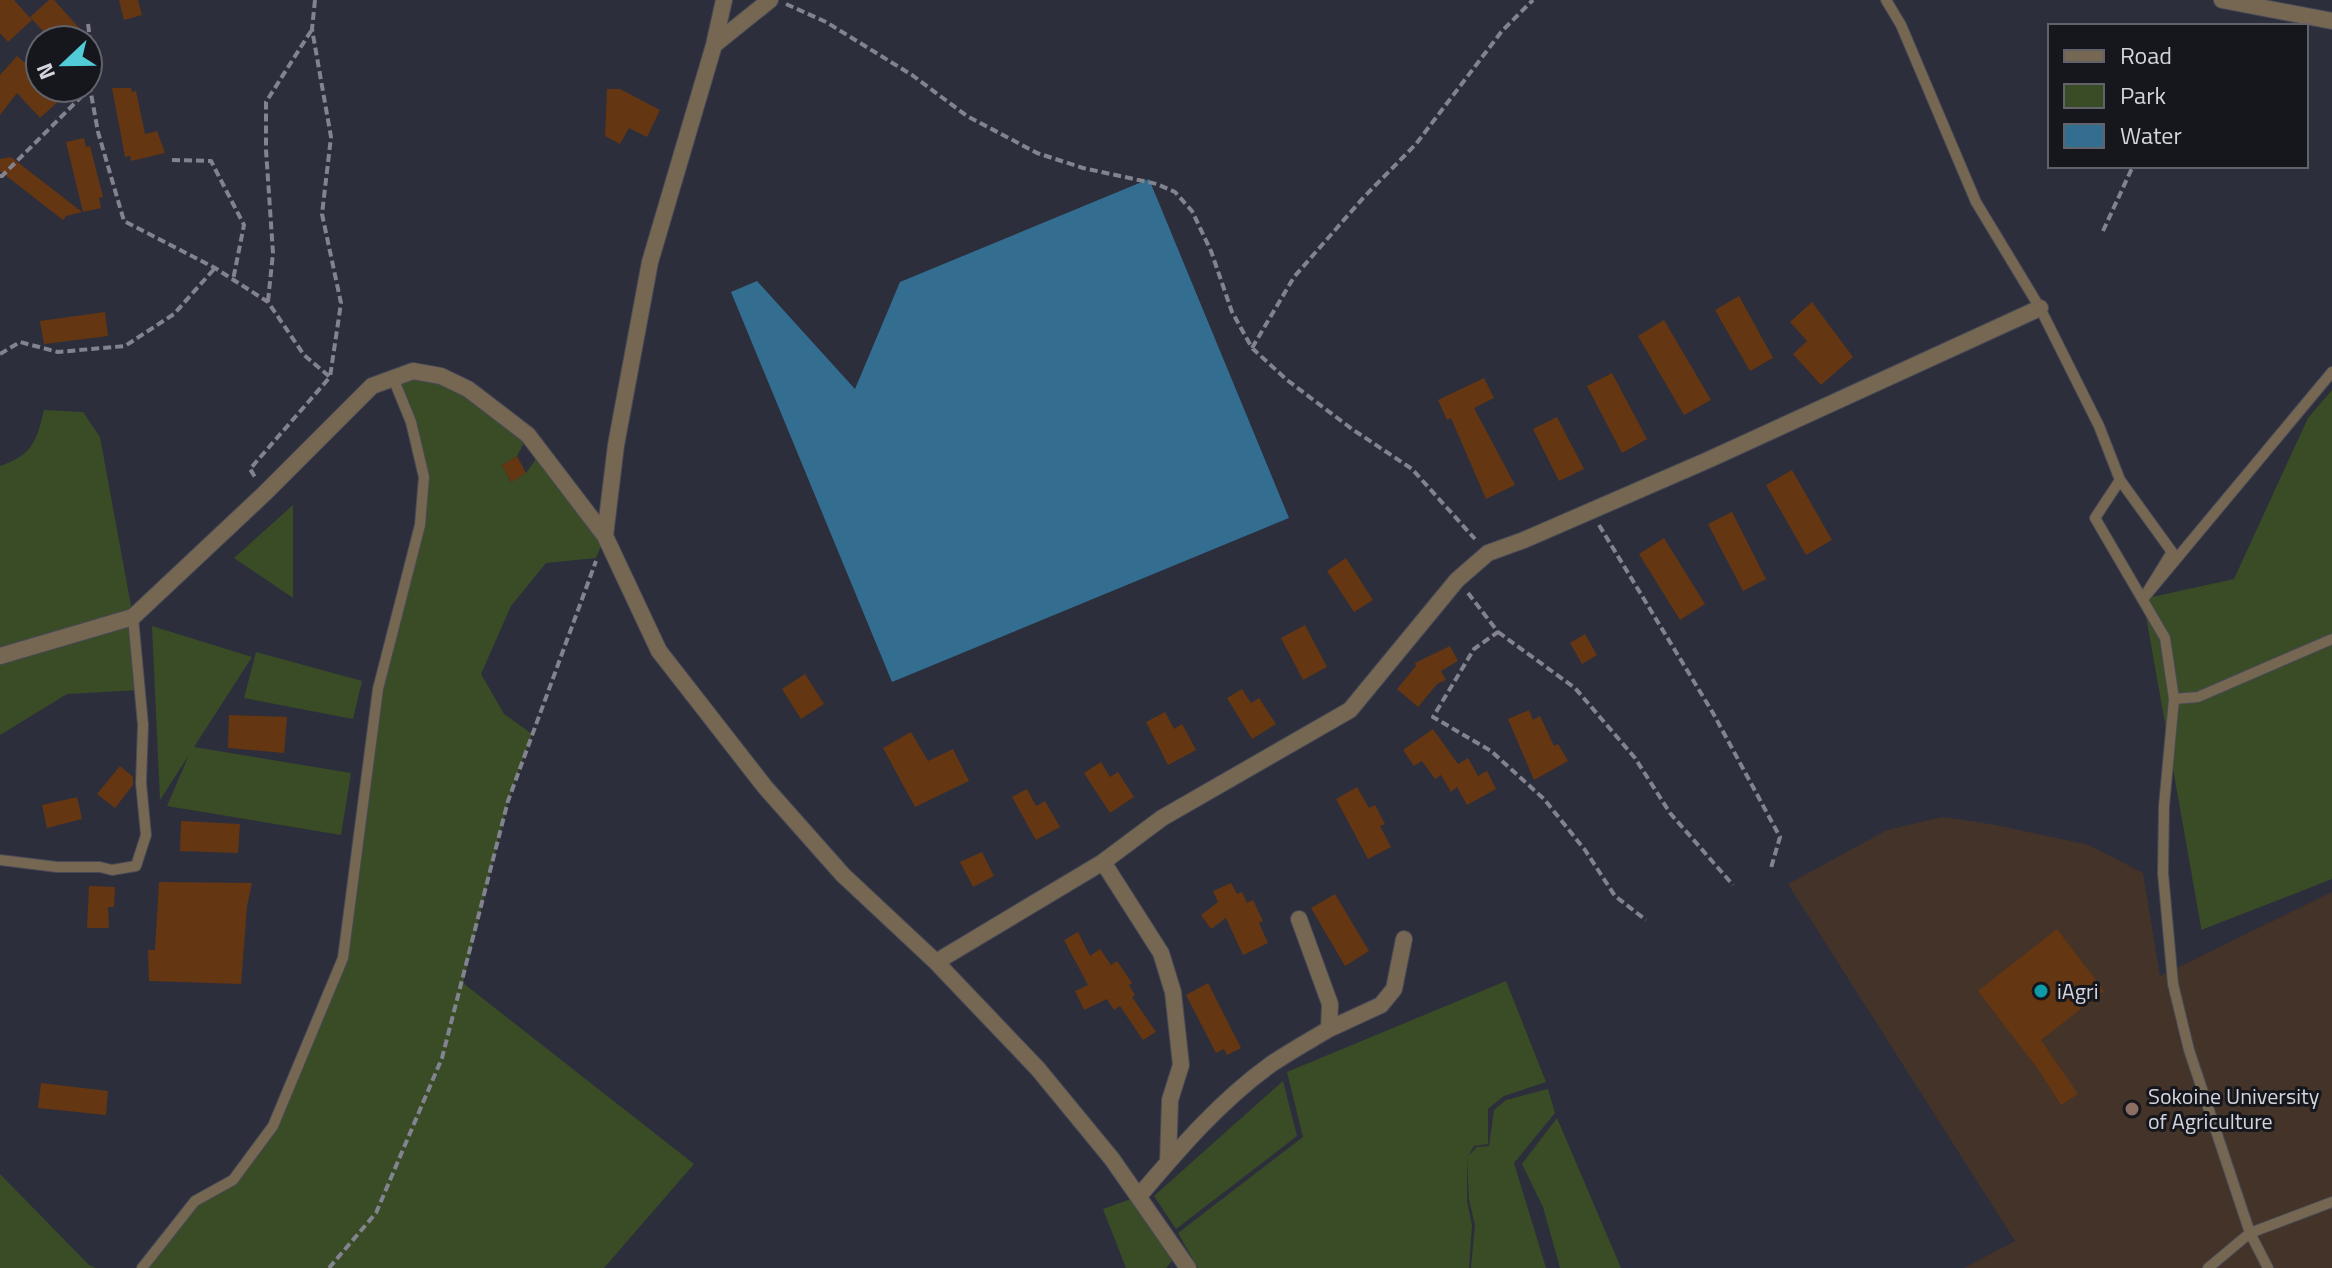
<svg xmlns="http://www.w3.org/2000/svg" width="2332" height="1268" font-family="'Titillium Web',sans-serif">
  <style>
    .education { fill: #433328 }
    .green { fill: #3a4c26 }
    .water { fill: #336d90 }
    .building { fill: #653612 }
    .lines { fill: none; stroke-linecap: round; stroke-linejoin: round }
    .lane-casing { stroke: #474956; stroke-width: 12 }
    .street-casing { stroke: #474956; stroke-width: 18 }
    .path { stroke: #82838f; stroke-width: 4; stroke-dasharray: 8 4; stroke-linecap: butt }
    .lane { stroke: #766752; stroke-width: 10 }
    .street { stroke: #766752; stroke-width: 16 }
    .culture-dot { fill: #0f9aa8; stroke: #16171d; stroke-width: 3 }
    .education-dot { fill: #8d6e63; stroke: #16171d; stroke-width: 3 }
    .labels { text-anchor: middle; dominant-baseline: central; stroke-width: 6; stroke-linejoin: round; paint-order: stroke }
    .poi-label { font-size: 22px; fill: #d3d4de; stroke: #16171d; text-anchor: start }
  </style>
  <rect width="100%" height="100%" fill="#2c2e3c"/>
  <path class="education" d="M1942,817l49,7 98,21 54,28 17,103 172,-84v376h-368l51,-27 -227,-357 99,-54z"/>
  <path class="green" d="M441,376l87,59 -11,21 -15,9 9,17 15,-9 15,-21 64,84 -9,22 -50,5 -35,43 -30,68 23,40 28,20 -24,67 -45,182 231,181 -90,104h-462l53,-67 38,-21 40,-54 70,-168 35,-269 42,-164 4,-48 -31,-99z
    M2332,390v489l-131,51v26v-29l-58,-328 91,-20 74,-161z
    M44,410l39,2 17,25 33,180 7,73 -73,4 -67,41v-269c32,-11 36,-23 44,-56z
    M293,505v93l-59,-40z
    M152,626l100,31 -58,90 157,26 -10,62 -174,-29 22,-51 -29,45z
    M256,652l106,29 -9,38 -109,-21z
    M1506,981l40,101 -42,14 -16,13v35l-14,2 -6,10 9,-9 12,-1 5,-36 12,-10 42,-11 7,24 -41,50 32,105h-75l4,-43 -6,-25 -2,-43v44l5,24 -3,43h-271l-20,-35 125,-96 -16,-65z
    M1283,1081l14,55 -121,93 -22,-33z
    M1557,1118l64,150h-61l-17,-61 -21,-43z
    M0,1174l89,91 7,3h-96z
    M1134,1198l41,59 -9,11h-40l-23,-59z"/>
  <path class="water" d="M1149,179l140,339 -397,164 -161,-390 26,-11 98,108 45,-107z"/>
  <path class="building" d="M0,0h14l18,20 -24,22 -8,-9z
    M49,0h5l36,40h-39l-21,-23z
    M119,0h19l4,15 -18,5z
    M17,56l23,20v12h33l-33,30 -23,-25 -17,22v-40z
    M112,88h19l1,4 4,-1 9,43 12,-3 8,22 -34,8 -1,-5 -5,1z
    M607,89h13l40,21 -13,27 -18,-9 -9,16 -15,-8z
    M84,138l2,9 4,-1 13,51 -4,1 2,10 -18,4 -17,-70z
    M11,157l71,55 -16,4 -3,4 -63,-49v-12z
    M1739,296l34,62 -23,13 -35,-61z
    M1812,302l41,55 -32,28 -28,-31 14,-13 -17,-19z
    M105,312l3,24 -64,8 -4,-23z
    M1664,320l47,80 -27,15 -46,-79z
    M1612,373l35,66 -25,14 -35,-67z
    M1484,378l10,20 -20,10 41,77 -29,14 -35,-81 -4,2 -9,-20z
    M1557,417l27,52 -25,12 -26,-52z
    M517,456l9,17 -15,9 -9,-17z
    M1792,470l40,70 -26,15 -40,-70z
    M1732,512l34,67 -23,12 -35,-67z
    M1664,538l41,66 -25,16 -41,-66z
    M1346,558l27,42 -19,12 -27,-41z
    M1305,625l22,42 -24,13 -22,-42z
    M1585,634l12,21 -15,9 -12,-21z
    M1450,646l8,15 -17,10 5,9 -9,4 -19,23 -21,-18 19,-23 -1,-3z
    M805,674l19,30 -23,15 -19,-30z
    M1242,689l9,14 8,-5 17,26 -24,15 -25,-41z
    M1529,710l4,10 7,-4 14,30 4,-2 10,17 -34,19 -26,-61z
    M1165,712l9,17 8,-5 14,26 -28,15 -22,-43z
    M229,715l58,2 -3,36 -56,-5z
    M1433,729l25,35 10,-6 10,18 9,-5 9,18 -29,16 -10,-18 -6,5 -10,-17 -6,4 -13,-18 -8,5 -11,-16z
    M911,732l17,29 25,-12 16,32 -54,26 -32,-59z
    M1101,762l9,15 8,-5 16,25 -24,16 -26,-40z
    M120,766l13,11v8l-18,23 -18,-14z
    M1357,787l12,21 6,-3 10,19 -5,2 11,21 -23,12 -32,-60z
    M1027,789l9,17 9,-5 15,26 -24,13 -24,-43z
    M77,797l5,22 -35,9 -5,-23z
    M181,821l59,3 -2,29 -58,-2z
    M982,852l12,24 -21,11 -13,-25z
    M159,882l93,1 -5,23 -6,78 -92,-3 -1,-31h7z
    M1231,883l6,11 5,-2 5,11 6,-3 10,21 -4,2 9,20 -25,12 -17,-37 -15,11 -10,-14 17,-13 -5,-11z
    M89,886l26,1 -1,20h-6l1,21h-22z
    M1335,894l34,57 -24,15 -34,-58z
    M2057,929l47,62 -63,49 37,54 -17,11 -23,-36 -60,-78z
    M1078,932l12,24 10,-7 11,16 6,-4 15,22 -3,2 6,10 -3,2 24,35 -13,8 -23,-34 -6,4 -7,-11 -23,11 -9,-19 13,-6 -24,-45z
    M1208,983l33,65 -14,7 -3,-6 -8,4 -30,-58z
    M41,1083l67,8 -2,24 -68,-7z"/>
  <g class="lines">
    <g class="lane-casing">
      <path id="lane" d="M1886,0l15,25 75,177 64,106 59,118 21,54 -25,38 70,120 9,61 -10,107 -1,67 10,111 16,66 61,183 18,35
        M2120,480l52,72 -29,47 189,-227
        M2174,699l24,-2 134,-58
        M0,860l57,7h43l12,3 24,-4 10,-31 -5,-52 2,-58 -10,-108
        M142,1268l53,-67 38,-21 40,-54 70,-168 35,-269 42,-164 4,-48 -13,-55 -18,-44
        M2208,1268l42,-35 82,-31"/>
    </g>
    <g class="street-casing">
      <path id="street" d="M724,0l-10,45 -64,217 -34,183 -11,91 54,115 106,136 78,88 93,87 102,107 74,90 76,109
        M2222,0l110,21
        M714,45l56,-45
        M0,656l133,-39 131,-123 108,-108 41,-15 28,5 27,13 60,46 77,101
        M1103,862l58,91 12,39 8,73 -11,35 -2,62
        M936,962l167,-100 59,-44 188,-108 107,-130 31,-27 36,-13 184,-80 332,-152
        M1329,1029l52,-24 13,-16 10,-50
        M1139,1196c40,-47 81,-95 131,-131 19,-13 39,-24 59,-36l1,-25 -31,-85"/>
    </g>
    <path class="path" d="M315,0l-3,29 19,108 -9,77 19,89 -11,74
      M786,4l40,18 86,53 55,41 70,37 46,15 74,16 18,8 17,19 19,40 21,61 20,36 35,32 65,49 60,40 63,70
      M88,24l4,29 -2,35 8,44 26,89 91,47 53,34 36,53 26,22 -80,92 5,8
      M172,160l39,1 33,64 -11,55
      M0,176h2l88,-88
      M2103,231l30,-65
      M268,301l5,-48 -7,-103v-48l45,-71
      M1252,348l42,-71 70,-80 52,-53 86,-113 31,-31
      M0,354l20,-12 38,10 67,-6 49,-32 41,-46
      M1599,525l114,188 67,124 -9,31
      M1468,593l30,39 -24,17 -41,68 58,34 53,48 41,51 30,46 31,24
      M1498,632l77,56 60,70 35,55 63,72
      M329,1268l47,-55 66,-155 66,-257 88,-240"/>
    <use href="#lane" class="lane"/>
    <use href="#street" class="street"/>
  </g>
  <circle class="culture-dot" cx="2041" cy="991" r="8"/>
  <circle class="education-dot" cx="2132" cy="1109" r="8"/>
  <g class="labels">
    <g class="poi-label">
      <text x="2057" y="991">iAgri</text>
      <text x="2148" y="1096">Sokoine University<tspan x="2148" dy="25">of Agriculture</tspan></text>
    </g>
  </g>
  <rect x="2048" y="24" width="260" height="144" fill="#16171d" stroke="#62636a" stroke-width="2"/>
  <rect x="2064" y="50" width="40" height="12" fill="#766752" stroke="#62636a" stroke-width="2"/>
  <text x="2120" y="64" font-size="24" fill="#d3d4de">Road</text>
  <rect x="2064" y="84" width="40" height="24" fill="#3a4c26" stroke="#62636a" stroke-width="2"/>
  <text x="2120" y="104" font-size="24" fill="#d3d4de">Park</text>
  <rect x="2064" y="124" width="40" height="24" fill="#336d90" stroke="#62636a" stroke-width="2"/>
  <text x="2120" y="144" font-size="24" fill="#d3d4de">Water</text>
  <g transform="translate(64 64) rotate(248)"><circle r="38" fill="#16171d" stroke="#62636a" stroke-width="2"/>
  <path d="M0-6L14 30L0 20L-14 30Z" fill="#52cbd9"/>
  <text y="-12" font-size="22" font-weight="bold" text-anchor="middle" fill="#d3d4de">N</text>
  </g>
</svg>
